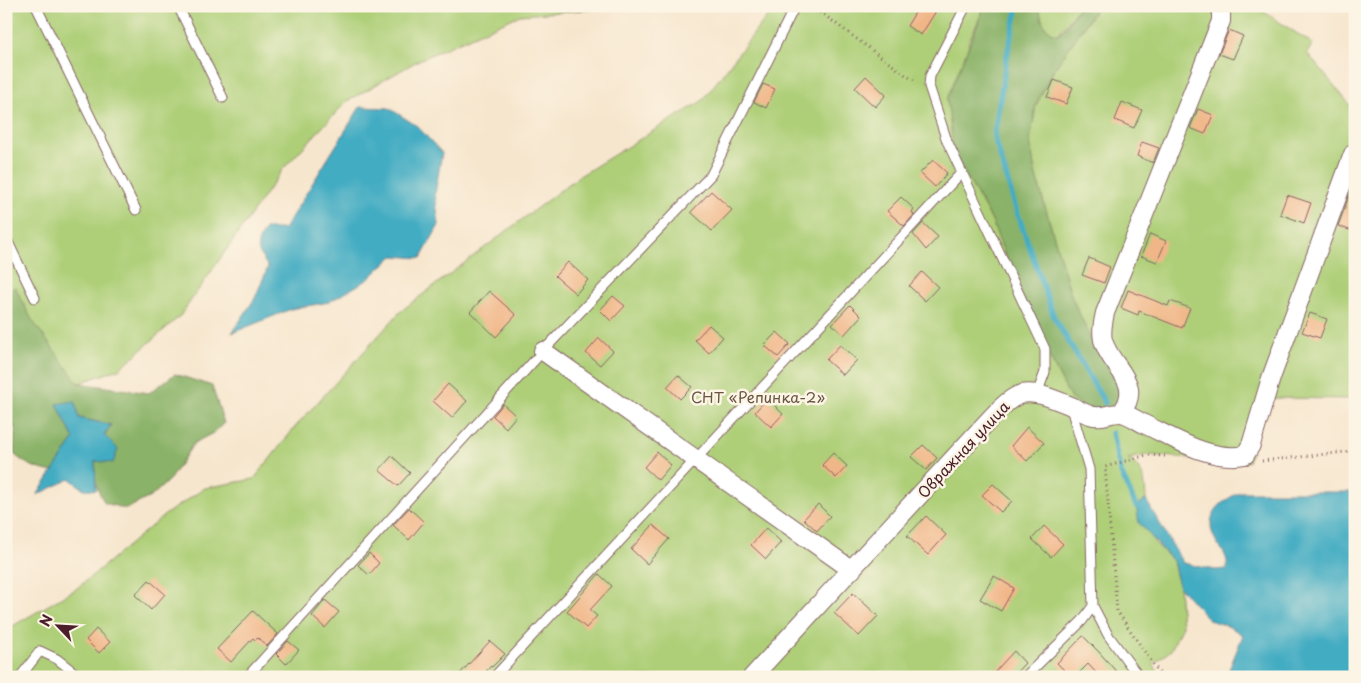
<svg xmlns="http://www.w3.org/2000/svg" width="1361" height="683" font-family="'Playpen Sans',sans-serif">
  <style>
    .green { fill: #aecf78; stroke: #7c7752 }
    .forest { fill: #8ab268; stroke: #6a684a }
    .water { fill: #43acc2; stroke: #466676 }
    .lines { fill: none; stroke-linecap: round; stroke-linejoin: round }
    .stream { stroke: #43acc2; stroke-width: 5.5 }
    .building { fill: #f1b687 }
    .lane-casing { stroke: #876564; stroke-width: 11 }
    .street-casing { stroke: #876564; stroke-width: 20 }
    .path { stroke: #876564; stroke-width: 3; stroke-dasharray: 1 4; stroke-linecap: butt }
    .lane { stroke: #fff; stroke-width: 9 }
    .street { stroke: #fff; stroke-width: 18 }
    .labels { text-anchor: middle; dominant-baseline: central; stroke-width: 5; stroke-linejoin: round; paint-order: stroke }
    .park-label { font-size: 15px; fill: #685442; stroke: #fcf5e5 }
    .street-label { font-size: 15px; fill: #4a1f2b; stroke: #fcf5e5 }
  </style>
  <rect width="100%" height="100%" fill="#fcf5e5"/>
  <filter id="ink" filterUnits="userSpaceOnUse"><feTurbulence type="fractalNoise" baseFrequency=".02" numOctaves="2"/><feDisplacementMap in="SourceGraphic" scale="10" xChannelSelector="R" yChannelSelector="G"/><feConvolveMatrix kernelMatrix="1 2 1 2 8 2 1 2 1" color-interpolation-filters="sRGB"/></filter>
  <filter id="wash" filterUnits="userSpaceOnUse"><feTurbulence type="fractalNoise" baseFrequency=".0096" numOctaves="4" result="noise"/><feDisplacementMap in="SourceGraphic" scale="20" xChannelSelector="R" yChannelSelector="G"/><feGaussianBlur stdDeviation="1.12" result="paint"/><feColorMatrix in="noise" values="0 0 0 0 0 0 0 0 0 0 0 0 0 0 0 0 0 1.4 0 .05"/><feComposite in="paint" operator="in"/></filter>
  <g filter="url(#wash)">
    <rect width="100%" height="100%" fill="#f7e6ce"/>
    <path class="green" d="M6,6h630l-116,9 -101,45 -73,42 -63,67 -103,147 -61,53 -56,20 -57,44z
      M783,6h202l-16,35 -15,113 38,67 34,89 45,89 20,-60 -19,-41 -37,-125 -5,-31 6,-37 17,-34 45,-65h157l58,38 -6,9 48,58v288l-87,-1 -20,64 -101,-7 -19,4c17,11 17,22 18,41l-10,6 19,37 18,18 6,26 3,39 -11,24 -18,14 9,13h-1156v-47l70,-41 90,-75 39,-26 49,-9 42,-53 105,-115 177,-134 124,-76 66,-86z
      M1038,6h42l-22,28c-15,-2 -16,-15 -20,-28z"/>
    <path class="forest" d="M985,6h53c4,13 5,26 20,28l7,-6 15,-22h18l-45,65 -17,34 -6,37 5,31 37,125 19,41 31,50 -2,12 -12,8 -15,2 -22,-12 -45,-89 -34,-89 -38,-67 -7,-55z
      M15,287l17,33 46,63 71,10 26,-19 37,12 12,37 -11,10 -19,10 -24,36 -18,17 -26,13 -21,-6c-18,-28 -10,-51 6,-78l-32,-7 -22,-14 17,35 -21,33c-16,-3 -27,-7 -39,-18l1,-28 -9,-15v-117z"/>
    <path class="water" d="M360,107l29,1 28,18 25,27 -7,41 4,31 -18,33 -28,-2 -26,24 -38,22 -38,7 -59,24 23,-35 13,-31c-11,-18 -15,-20 -3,-38h19z
      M75,401l4,17 32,7 -7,10 14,14 -5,14 -18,-2 1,29 -12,-1 -14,-10 -33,16 37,-56 -17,-35z
      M1240,492h115v185h-129l17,-42 -13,-8 -21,-7 -30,-33 -6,-26 -34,-38 -3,-17 10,-6 37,63 32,7 12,-1c2,-12 -5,-18 -11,-28 -14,-25 4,-39 24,-49z"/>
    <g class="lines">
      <path class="stream" d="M1018,6l-11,49 -13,81 22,73 38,108 51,86
        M1112,433l9,40 15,33"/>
    </g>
    <g id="blocks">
      <path class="building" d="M919,6h9l8,5 -15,24 -14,-9z
        M1229,30l14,6 -10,23 -14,-5z
        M866,76l20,19 -11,12 -20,-19z
        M1054,80l19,7 -7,17 -19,-7z
        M763,84l12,5 -9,19 -12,-6z
        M1122,102l20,8 -8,18 -19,-8z
        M1198,109l15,6 -8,19 -15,-6z
        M1142,142l17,6 -6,15 -16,-7z
        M933,160l14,13 -12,14 -15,-14z
        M1353,185h2v47l-17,-6z
        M711,191l21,19 -20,21 -21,-19z
        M1287,195l24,8 -7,20 -24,-9z
        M901,197l13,12 -2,3 2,3 -10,11 -17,-15z
        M923,223l15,14 -12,13 -13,-16z
        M1150,234l16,7 -9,21 -16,-6z
        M1089,258l21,9 -6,16 -22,-8z
        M568,262l20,18 -12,14 -21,-18z
        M922,272l16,15 -13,14 -16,-15z
        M1128,290l40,16 2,-5 20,7 -8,20 -43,-17 -1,4 -17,-7z
        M489,291l27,24 -20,22 -26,-25z
        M613,296l12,10 -14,15 -11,-11z
        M850,305l11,11 -17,19 -12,-11z
        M1310,313l17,6 -7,19 -18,-6z
        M709,325l14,12 -14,16 -14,-13z
        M777,332l13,12 -12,13 -14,-12z
        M599,338l14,13 -13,14 -14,-12z
        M840,345l17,15 -14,15 -17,-15z
        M678,375l14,12 -12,12 -13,-12z
        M448,384l19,17 -15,17 -19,-17z
        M767,398l16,16 -12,13 -16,-15z
        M503,404l13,12 -10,12 -13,-12z
        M1027,427l17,16 -17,18 -16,-15z
        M923,445l14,13 -11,12 -15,-13z
        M657,452l14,13 -13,15 -14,-13z
        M833,453l14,13 -11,12 -14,-13z
        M392,456l18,17 -12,13 -19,-16z
        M993,484l19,17 -11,11 -19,-17z
        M818,504l12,12 -13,15 -13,-12z
        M409,508l15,14 -15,18 -16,-15z
        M926,516l20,19 -18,20 -21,-19z
        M653,525l16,14 -22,25 -16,-15z
        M1044,526l19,18 -12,13 -19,-18z
        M766,528l15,14 -15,17 -15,-14z
        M369,553l10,10 -10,12 -11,-10z
        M599,574l13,12 -22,24 7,6 -11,12 -19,-17z
        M994,576l20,12 -13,23 -21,-12z
        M149,580l16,14 -14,16 -16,-15z
        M853,593l25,23 -19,20 -25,-23z
        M325,600l14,12 -14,16 -13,-12z
        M253,611l25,23 -11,12 -9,-8 -3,2 -2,-2 -22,24 -14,-13z
        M96,629l14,13 -11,11 -13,-13z
        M1083,636l16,16 22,25h-21l-12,-13 -13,13h-4l-14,-14z
        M288,641l11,9 -13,14 -10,-10z
        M490,641l15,13 -13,13 -1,-1 -10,11h-24z
        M1014,651l11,12 -13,14h-22z"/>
    </g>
  </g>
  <g filter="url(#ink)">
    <use href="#blocks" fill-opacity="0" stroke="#876564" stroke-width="1"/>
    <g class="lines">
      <g class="lane-casing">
        <path id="lane" d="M36,6l100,204
          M178,6l45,92
          M966,6l-36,70 -1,10 18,55 98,208v23l-8,22
          M6,238l29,60
          M1070,405l19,64 4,137 15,29 31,42
          M20,677l20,-26 17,8 23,18
          M247,677l296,-326 168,-176 84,-169
          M494,677l468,-505
          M1025,677l57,-56 11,-15"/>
      </g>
      <g class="street-casing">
        <path id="street" d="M543,351l309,219
          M1121,413c24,-31 -11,-45 -18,-73 -2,-9 0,-18 2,-27l116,-292v-11l-2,-4
          M752,677l235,-255c33,-35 37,-35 82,-17 7,3 14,8 21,10 11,4 19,-2 30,-2 7,0 18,8 24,11 30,14 67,38 101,31l6,-10 20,-67 82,-224"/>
      </g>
      <path class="path" d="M812,6l95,70 10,5
        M1262,461l93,-10
        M1162,677l-45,-66 -12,-144 42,-12 19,1"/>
      <use href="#lane" class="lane"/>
      <use href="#street" class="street"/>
    </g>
  </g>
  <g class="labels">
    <g class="park-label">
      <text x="758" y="396">СНТ «Репинка-2»</text>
    </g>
    <g class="street-label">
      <text transform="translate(963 449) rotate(-47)">Овражная улица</text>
    </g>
  </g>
  <rect width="1361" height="683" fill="none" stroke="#fcf5e5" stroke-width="25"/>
  <g transform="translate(58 626) rotate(295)" stroke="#fcf5e5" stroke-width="4" paint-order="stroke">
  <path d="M0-4L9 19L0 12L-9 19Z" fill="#4a1f2b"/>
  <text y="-8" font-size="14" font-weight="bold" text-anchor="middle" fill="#4a1f2b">N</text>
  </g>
</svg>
